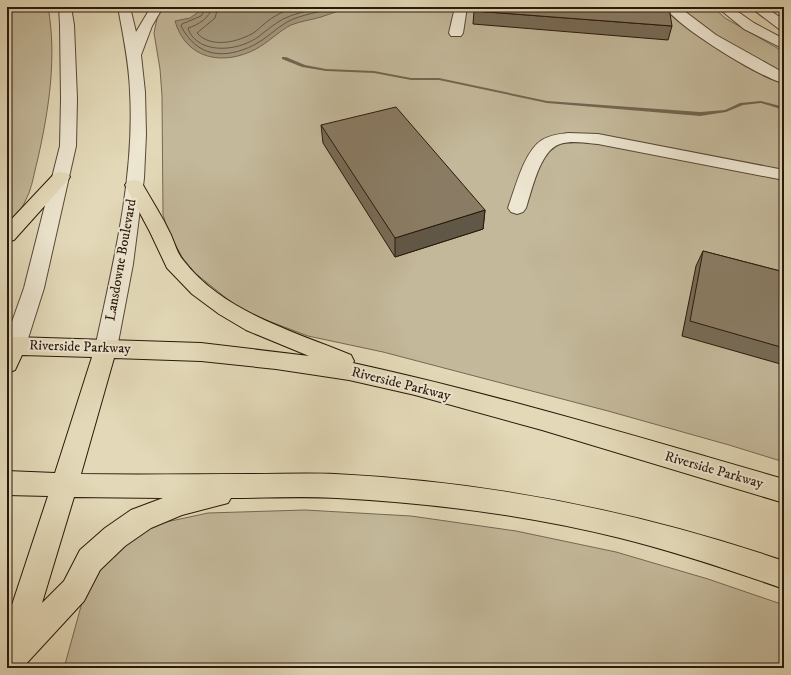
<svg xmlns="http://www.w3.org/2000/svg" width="791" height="675" font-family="'IM FELL DW Pica',serif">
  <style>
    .green { fill: #c3b89a; stroke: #766852 }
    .water { fill: #a4977d; stroke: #73644f }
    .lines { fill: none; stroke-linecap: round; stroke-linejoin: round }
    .shore { stroke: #665844; stroke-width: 1 }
    .stream { fill: #73644f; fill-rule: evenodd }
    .minor-casing { stroke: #584836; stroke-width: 2 }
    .major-casing { stroke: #29180a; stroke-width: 2 }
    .minor { fill: #ede6d1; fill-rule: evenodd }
    .major { fill: #e3d9b8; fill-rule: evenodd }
    .wall { fill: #776b56; stroke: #29180a }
    .shaded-wall { fill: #615746; stroke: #29180a }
    .building { fill: #8a7c64; stroke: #29180a }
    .labels { text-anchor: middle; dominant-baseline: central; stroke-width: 4; stroke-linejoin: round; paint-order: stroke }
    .street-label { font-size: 14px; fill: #29180a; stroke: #ede6d1 }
  </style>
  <rect width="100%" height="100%" fill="#e3d9b8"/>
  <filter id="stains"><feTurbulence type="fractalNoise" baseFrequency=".005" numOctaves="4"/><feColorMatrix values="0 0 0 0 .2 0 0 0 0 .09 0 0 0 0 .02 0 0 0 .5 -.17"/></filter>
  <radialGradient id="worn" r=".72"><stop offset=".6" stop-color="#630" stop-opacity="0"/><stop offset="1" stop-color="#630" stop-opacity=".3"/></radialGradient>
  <path class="green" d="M7,7h41c9,50 1,102 -10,151 -3,11 -5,24 -9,35 -6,14 -13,25 -22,37z
    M164,7h549l12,11 59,34v410l-55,-17 -121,-34 -225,-59 -75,-16 -50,-19 -27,-15 -36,-29 -13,-16 -12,-21 -7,-21 -1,-119 -2,-27 -6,-36 4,-19z
    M305,510l106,6 105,15 100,21 92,27 76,26v63h-720l22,-80 19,-25 21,-22 26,-16 56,-12z"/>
  <path class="water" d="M205,7h150l-8,1c-9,3 -17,6 -26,9 -10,3 -20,4 -30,8 -12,6 -22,17 -35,24 -32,17 -70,11 -81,-28l15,-3z"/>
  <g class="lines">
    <path class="shore" d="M207,7l-6,9 -19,8 -1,2c16,31 43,34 73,19 12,-6 21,-16 33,-23 15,-8 34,-10 50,-15
      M212,7c-2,11 -14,18 -24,21 2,8 9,14 16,17 17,7 40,2 54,-8 8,-6 16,-13 25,-18 12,-6 26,-8 39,-12
      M218,7l-3,11 -18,15c14,16 42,9 58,-1 7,-6 14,-13 22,-17 7,-4 14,-6 21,-8"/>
    <path class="stream" d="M282,57h4l19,8 21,4 48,2 37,7h28l108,23 153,11 25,-2 15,-7 21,-2 23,6v3l-23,-7 -18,2 -17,7 -26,4 -153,-13 -108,-23h-28l-37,-7 -48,-2 -24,-4 -20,-8z"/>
    <g class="minor-casing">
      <path id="minor" d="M59,7h12l3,18 3,74 -1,47 -32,142 -18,57 -3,6 -8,2 -8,-2v-15l17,-48 36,-142 1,-47 -1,-74z
        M118,7h12l6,25 15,-25h12l-11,19 -11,29 4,37 1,42 -2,44 -11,86 -16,84 -3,6 -8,3 -8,-3 -3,-6c18,-84 40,-171 35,-257 -1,-29 -7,-56 -12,-84z
        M455,7h12l-4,26 -2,3h-10l-2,-3z
        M665,7h14l37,28 68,38v10c-24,-5 -106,-56 -119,-76z
        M717,7h14l23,16 30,16v10l-40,-20z
        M750,7h15l19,13v10l-5,-1z
        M568,133l30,1 186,36v10l-186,-36c-12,-1 -26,-4 -38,0 -20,6 -28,46 -34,64l-3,4 -6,2 -6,-2 -3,-4c7,-19 16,-57 34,-68 8,-5 18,-6 26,-7z"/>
    </g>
    <g class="major-casing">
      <path id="major" d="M61,172l6,1 3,4 -3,4 -53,59 -7,2v-18l48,-51z
        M134,180l6,1 3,4c9,16 19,31 27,48 4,8 7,20 13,27 40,52 110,71 168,95l3,6 -1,2c146,32 288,75 431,116v24l-242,-73 -127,-35 -66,-15 -73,-11 -75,-8 -87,-3 -33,116c57,1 115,0 172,0 27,0 55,-1 82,0 156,8 302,37 449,87v28c-54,-19 -108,-37 -164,-51 -93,-23 -188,-35 -283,-40 -36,-2 -71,0 -106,0l-3,5 -46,12 -31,13 -26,18 -25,24 -16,31 -59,64 -3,3h-15v-48l41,-124 -41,-1v-24l48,2 37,-116 -70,-2 -7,15 -8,3v-35l8,-1 186,6 108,13 -63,-26 -27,-16 -27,-20 -25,-26 -17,-36 -25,-47 3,-4zM74,497l89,1 -32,12 -26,18 -25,22 -16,31 -22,22z"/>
    </g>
    <use href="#minor" class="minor"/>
    <use href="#major" class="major"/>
  </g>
  <path class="wall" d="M474,11l198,15 -4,14 -195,-16z
    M321,125l164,85 -2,19 -88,28 -72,-114z
    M703,251l81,21v93l-102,-29 14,-70z"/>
  <path class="shaded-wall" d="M485,210l-2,19 -88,28v-19z"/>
  <path class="building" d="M475,7h194l3,19 -198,-15z
    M396,107l89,103 -90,28 -74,-113z
    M703,251l81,21v76l-94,-27z"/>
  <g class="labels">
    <g class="street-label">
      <text transform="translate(121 260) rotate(-80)">Lansdowne Boulevard</text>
      <text transform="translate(80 347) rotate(2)">Riverside Parkway</text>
      <text transform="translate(401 384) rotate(14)">Riverside Parkway</text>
      <text transform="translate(714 470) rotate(16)">Riverside Parkway</text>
    </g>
  </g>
  <rect width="791" height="675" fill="none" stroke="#e3d9b8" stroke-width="24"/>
  <rect x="8" y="8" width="775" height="659" fill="none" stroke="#29180a" stroke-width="2"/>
  <rect x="12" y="12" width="767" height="651" fill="none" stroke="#29180a"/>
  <rect width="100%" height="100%" filter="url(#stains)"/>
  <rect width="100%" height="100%" fill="url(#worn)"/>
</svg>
